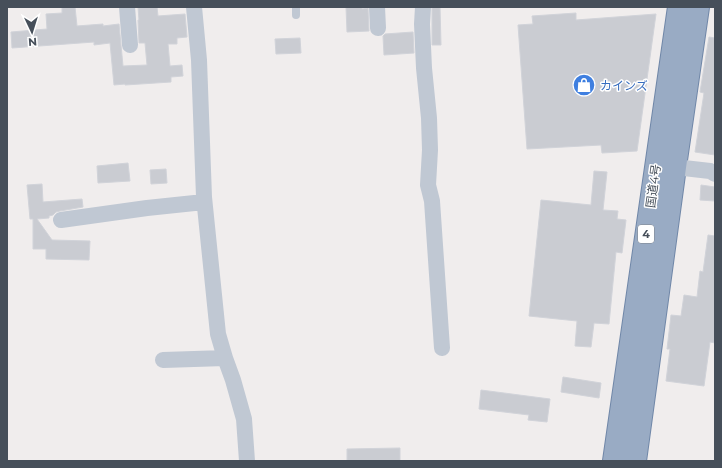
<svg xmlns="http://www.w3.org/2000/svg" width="722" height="468" font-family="Montserrat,'Noto Sans JP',sans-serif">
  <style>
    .building { fill: #caccd2; stroke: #d1d3d9 }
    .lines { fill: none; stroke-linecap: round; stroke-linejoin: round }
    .trunk-casing { stroke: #7087a8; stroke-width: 24 }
    .service { stroke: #c0c8d3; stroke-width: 8 }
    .minor { stroke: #c0c8d3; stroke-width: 16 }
    .trunk { stroke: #99abc4; stroke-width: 22 }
    .labels { text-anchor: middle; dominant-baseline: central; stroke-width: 3; stroke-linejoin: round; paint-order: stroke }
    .shield { fill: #fff; stroke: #7e848c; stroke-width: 1 }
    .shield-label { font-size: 11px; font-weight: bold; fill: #464f5a }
    .shop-label { font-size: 12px; fill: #366cbe; stroke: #fff; text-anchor: start }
    .street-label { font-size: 12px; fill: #464f5a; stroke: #fff }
  </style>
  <rect width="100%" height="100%" fill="#f0eded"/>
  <path class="building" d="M62,7h13l2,19 26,-2v2l16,-2 4,42 24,-1 -2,-22h-6l-1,-23h1l-1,-13h19l1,9 27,-2 2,23 -10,1v6h-9l2,22 12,-1 1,11 -12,1v5l-46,3v-1l-11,1 -4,-42 -16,2v-3l-82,6 -1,-16 36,-3 -1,-15 16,-1z
    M346,7h16v2l6,-1 1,23 -22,1z
    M432,7h8l1,38h-9z
    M576,13v7l80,-6 -19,137 -35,2 -1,-8 -74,4 -9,-124 15,-1 -1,-8z
    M413,32l1,21 -30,2 -1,-19 2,-2z
    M709,37l6,1v117l-20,-3 9,-59 -4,-1z
    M300,38l1,15 -25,1 -1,-15z
    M128,163l2,18 -32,2 -1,-17z
    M166,169l1,14 -16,1 -1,-14z
    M594,171l13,1 -4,38 15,1 -1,8 9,1 -4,33 -6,-1 -7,72 -15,-1 -3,24 -16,-1 2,-25 -48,-5 12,-116 50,5z
    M42,184l1,18 39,-3 1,8 -23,4 -4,1 -3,3 -4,1v2l-12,1 15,21 38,1 -1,19 -43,-1v-10h-13v-30h-3l-3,-34z
    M701,185l14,2v14l-15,-1z
    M708,235l7,1v107l-5,-1 -6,44 -38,-5 4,-32h-3l4,-34 10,1 3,-21 13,2 3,-26 3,1z
    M563,377l38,6 -2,15 -38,-6z
    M481,390l69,9 -3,23 -19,-2 1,-5 -50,-6z
    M400,448v13h-53v-12z"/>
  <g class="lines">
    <g class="trunk-casing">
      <path id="trunk" d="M614,461l65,-454
        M635,461l40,-294 23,-160"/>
    </g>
    <path class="service" d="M296,7v8"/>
    <path class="minor" d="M127,7l3,38
      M194,7l5,53 5,137 14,137 7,24 8,22 11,39 3,42
      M377,7l1,21
      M423,7l-1,17 2,44 5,50 1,32 -2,35 4,16 10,147
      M675,167l35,4 5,3
      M61,220l86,-12 57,-6
      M163,360l62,-2"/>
    <use href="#trunk" class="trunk"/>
  </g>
  <defs>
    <g id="shop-disc" transform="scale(1.15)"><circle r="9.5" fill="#3f7fe0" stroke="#fff"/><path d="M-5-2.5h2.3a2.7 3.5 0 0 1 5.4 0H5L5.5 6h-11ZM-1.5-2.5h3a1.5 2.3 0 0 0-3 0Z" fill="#fff"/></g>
  </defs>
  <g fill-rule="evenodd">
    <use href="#shop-disc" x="584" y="85"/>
  </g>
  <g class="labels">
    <rect class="shield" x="638" y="225" width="16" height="18" rx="3"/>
    <g class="shield-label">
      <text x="646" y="234">4</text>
    </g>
    <g class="shop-label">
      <text x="600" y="85">カインズ</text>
    </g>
    <g class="street-label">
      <text transform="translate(653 186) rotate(-82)">国道4号</text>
    </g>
  </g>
  <rect width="722" height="468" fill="none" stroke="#464f5a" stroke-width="16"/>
  <g transform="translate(32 32) rotate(176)" stroke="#ffffff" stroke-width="3" paint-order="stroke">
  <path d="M0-3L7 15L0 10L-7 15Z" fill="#464f5a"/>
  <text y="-6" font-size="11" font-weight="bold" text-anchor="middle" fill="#464f5a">N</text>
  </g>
</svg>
